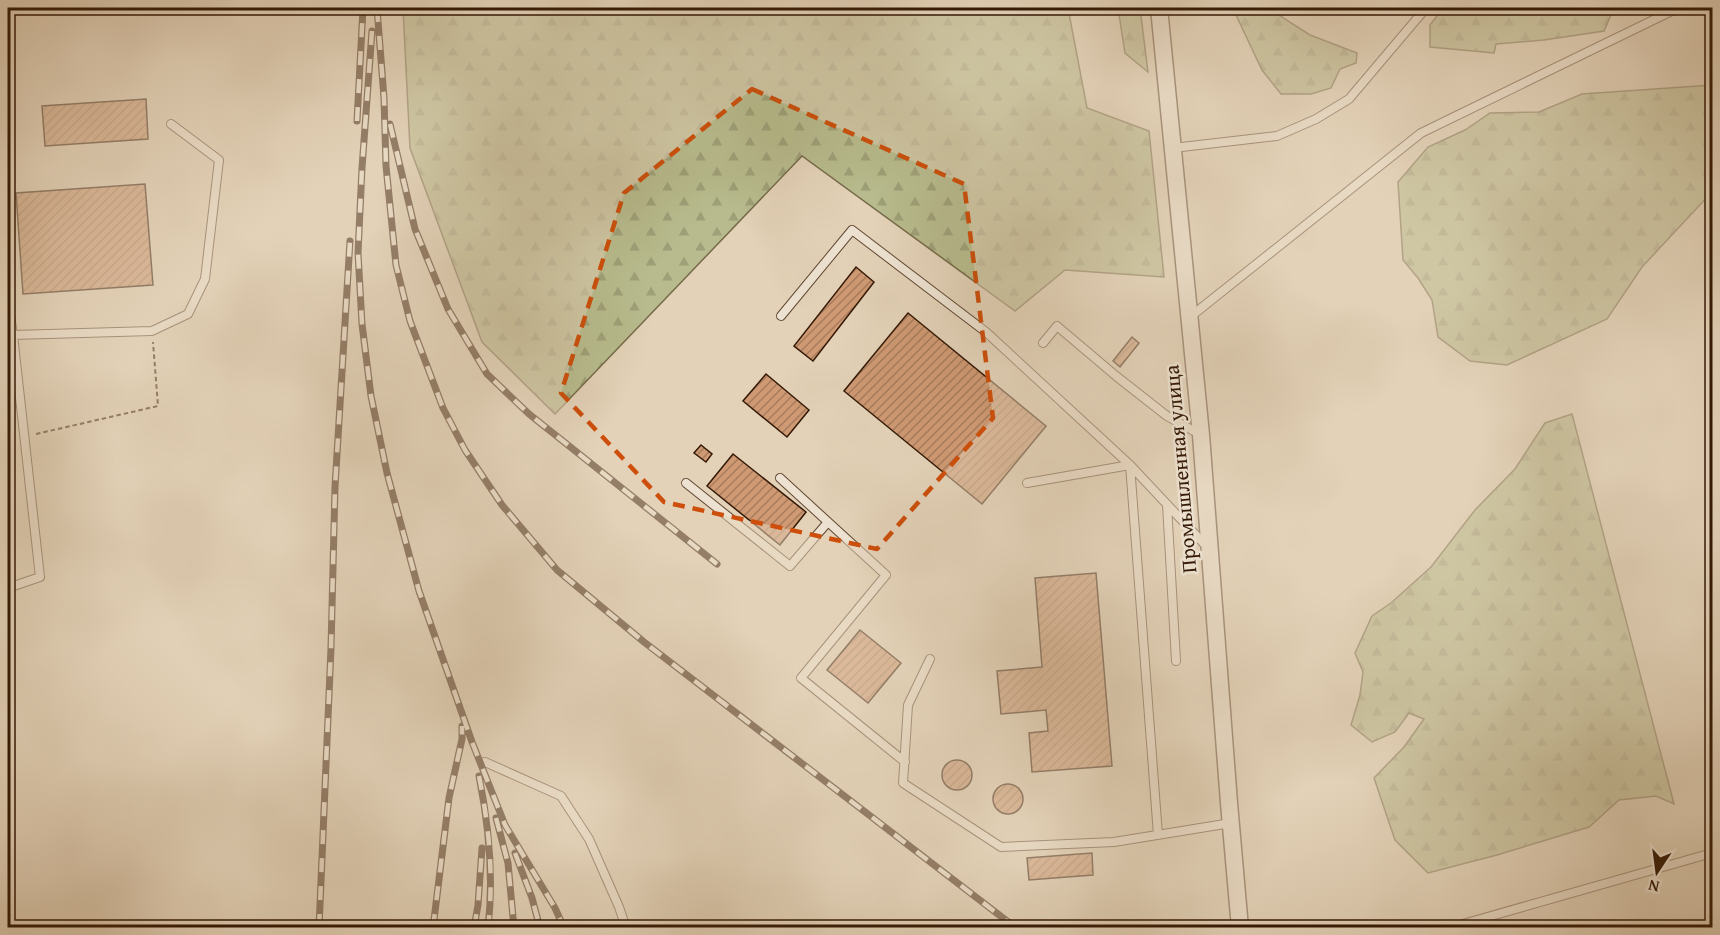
<svg xmlns="http://www.w3.org/2000/svg" width="1720" height="935" font-family="'Gentium Book Plus',serif">
  <style>
    .forest { fill: url(#forest-firs); stroke: #766a4a; stroke-width: 1.5 }
    .building { fill: url(#building-hatch); stroke: #341906; stroke-width: 1.5 }
    .lines { fill: none; stroke-linecap: round; stroke-linejoin: round }
    .service-casing { stroke: #604732; stroke-width: 10 }
    .minor-casing { stroke: #604732; stroke-width: 19 }
    .path { stroke: #341906; stroke-width: 2; stroke-dasharray: 4.5 3; stroke-linecap: butt }
    .service { stroke: #ede2d1; stroke-width: 8 }
    .minor { stroke: #ede2d1; stroke-width: 16 }
    .rail-casing { stroke: #341906; stroke-width: 7 }
    .rail { stroke: #ede2d1; stroke-width: 4.5; stroke-dasharray: 14; stroke-linecap: butt }
    .marked { fill: none; stroke: #cd4f0b; stroke-width: 4.5; stroke-dasharray: 12 8; stroke-linejoin: round }
    .labels { text-anchor: middle; dominant-baseline: central; stroke-width: 5; stroke-linejoin: round; paint-order: stroke }
    .street-label { font-size: 21px; fill: #341906; stroke: #ede2d1 }
  </style>
  <defs>
    <pattern id="forest-firs" width="22" height="20" patternUnits="userSpaceOnUse" patternTransform="scale(1.5)"><rect width="22" height="20" fill="#b7bb8d"/><path d="M5 1l3.5 6h-7zM16 11l3.5 6h-7z" fill="#9ea078"/></pattern>
    <pattern id="building-hatch" width="6" height="6" patternUnits="userSpaceOnUse" patternTransform="scale(1.5)"><rect width="6" height="6" fill="#ce9973"/><path d="M-1 1l2-2M0 6l6-6M5 7l2-2" fill="none" stroke="#a87c5c"/></pattern>
  </defs>
  <rect width="100%" height="100%" fill="#e3d2b8"/>
  <filter id="stains"><feTurbulence type="fractalNoise" baseFrequency=".00333" numOctaves="4"/><feColorMatrix values="0 0 0 0 .2 0 0 0 0 .09 0 0 0 0 .02 0 0 0 .5 -.17"/></filter>
  <radialGradient id="worn" r=".72"><stop offset=".6" stop-color="#630" stop-opacity="0"/><stop offset="1" stop-color="#630" stop-opacity=".3"/></radialGradient>
  <path class="forest" d="M403,8h665l19,100 62,23 15,146 -99,-7 -50,41 -213,-155 -247,258 -73,-72 -72,-194z
    M1118,8h22l8,64 -23,-19z
    M1238,8h30l42,27 47,18 -1,10 -16,6 -9,19 -20,6h-30l-19,-24 -26,-55z
    M1443,8h171l-10,23 -60,9 -48,4 -2,9 -64,-6v-22z
    M1712,85v107l-70,75 -35,52 -100,46 -37,-4 -32,-24 -6,-37 -14,-22 -15,-18 -5,-78 30,-35 37,-17 25,-17 49,-1 43,-18z
    M1572,414l102,390 -18,-8 -37,4 -30,27 -92,28 -69,18 -33,-33 -21,-62 30,-31 20,-28 -15,-6 -14,19 -23,10 -21,-17 9,-30 3,-23 -8,-19 17,-37 19,-13 40,-36 44,-57 40,-41 30,-46z"/>
  <path class="building" d="M146,99l2,40 -103,7 -3,-40z
    M145,184l8,101 -130,9 -7,-101z
    M856,267l18,15 -61,79 -19,-15z
    M908,313l138,113 -64,78 -138,-113z
    M1132,337l7,6 -19,24 -7,-6z
    M766,374l43,36 -22,27 -44,-36z
    M701,445l11,9 -6,8 -12,-9z
    M733,454l73,58 -26,33 -73,-59z
    M1096,573l16,193 -80,6 -3,-39 19,-2 -2,-21 -45,4 -4,-43 45,-4 -7,-89z
    M860,630l41,33 -33,40 -41,-33z
    M942 775a15 15 0 1 1 30 0a15 15 0 1 1-30 0Z
    M993 799a15 15 0 1 1 30 0a15 15 0 1 1-30 0Z
    M1092,853l1,22 -64,5 -2,-22z"/>
  <g class="lines">
    <g class="service-casing">
      <path id="service" d="M1173,148l104,-12 39,-17 33,-20 77,-91
        M8,302l5,33
        M781,316l71,-86 134,102 144,133 79,84
        M1190,317l231,-184 257,-125
        M1043,343l14,-17 59,50 51,40 34,19
        M780,478l106,97 -85,103 104,84
        M686,483l104,83 38,-44
        M1027,483l103,-18 28,370
        M1167,505l9,156
        M8,588l32,-11 -27,-242 139,-4 36,-17 17,-35 14,-119 -48,-36
        M930,659l-22,46 -5,78 98,64 113,-5 117,-19
        M485,762l76,34 28,43 30,68 7,21
        M1449,928l263,-75"/>
    </g>
    <g class="minor-casing">
      <path id="minor" d="M1159,8l42,427 28,368 11,125"/>
    </g>
    <path class="path" d="M36,434l122,-28 -5,-64"/>
    <use href="#service" class="service"/>
    <use href="#minor" class="minor"/>
    <g class="rail-casing">
      <path id="rail" d="M377,8l7,90 2,68 10,99 14,56 33,87 22,42 37,55 55,65 87,72 372,286
        M372,31l-10,137 -4,85 4,71 9,72 16,77 32,118 53,151 33,83 50,83 9,20
        M357,121l6,-113
        M390,124l25,105 33,80 39,65 42,40 188,150
        M479,776c10,50 15,100 9,152
        M496,818l12,45 6,65
        M515,853l17,45 8,30
        M319,928l12,-280 4,-161 15,-246
        M433,928l16,-130 13,-59v-13
        M474,928l4,-23 4,-57"/>
    </g>
    <use href="#rail" class="rail"/>
  </g>
  <path d="M0 0H1720V935H0ZM752,89l212,95 29,234 -116,131 -213,-47 -103,-109 63,-200z" fill="#e3d2b8" fill-opacity=".55" fill-rule="evenodd"/>
  <path class="marked" d="M752,89l212,95 29,234 -116,131 -213,-47 -103,-109 63,-200z"/>
  <g class="labels">
    <g class="street-label">
      <text transform="translate(1180 469) rotate(-95)">Промышленная улица</text>
    </g>
  </g>
  <rect width="1720" height="935" fill="none" stroke="#e3d2b8" stroke-width="30"/>
  <rect x="9" y="9" width="1702" height="917" fill="none" stroke="#341906" stroke-width="3"/>
  <rect x="15" y="15" width="1690" height="905" fill="none" stroke="#341906" stroke-width="1.5"/>
  <g transform="translate(1657 872) rotate(193)" stroke="#ede2d1" stroke-width="4.5" paint-order="stroke">
  <path d="M0-4.5L10 22L0 15L-10 22Z" fill="#341906"/>
  <text y="-9" font-size="16" font-weight="bold" text-anchor="middle" fill="#341906">N</text>
  </g>
  <rect width="100%" height="100%" filter="url(#stains)"/>
  <rect width="100%" height="100%" fill="url(#worn)"/>
</svg>
